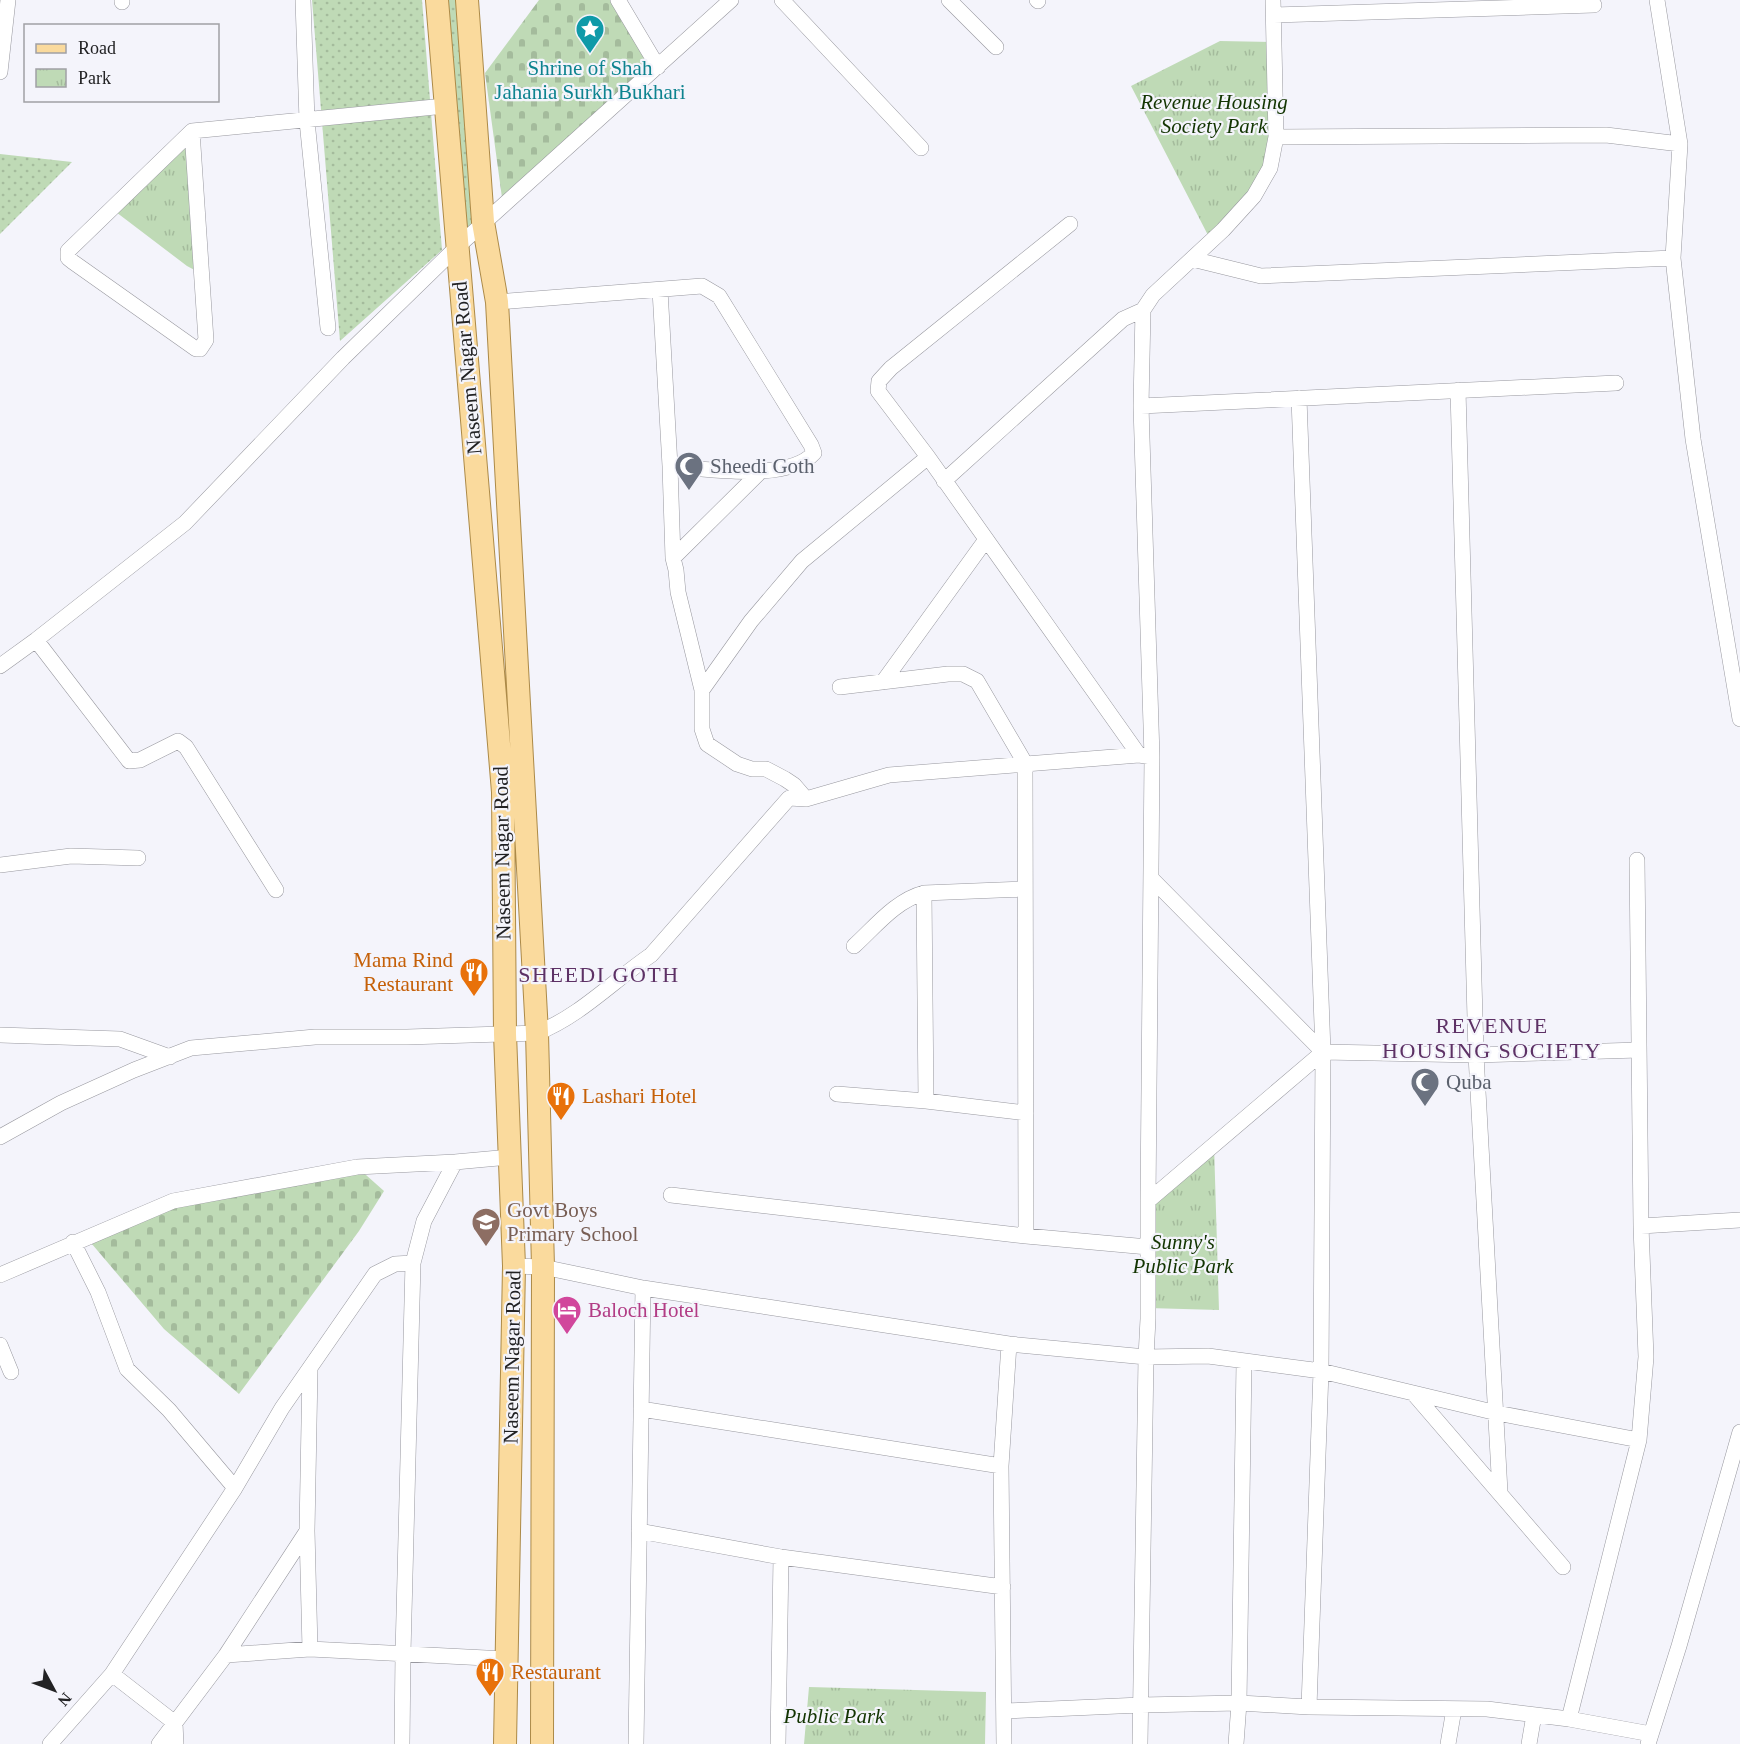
<svg xmlns="http://www.w3.org/2000/svg" width="1740" height="1744" font-family="Georgia,serif">
  <style>
    .grass { fill: url(#grass-dots) }
    .cemetery { fill: url(#cemetery-stones) }
    .park { fill: url(#park-tufts) }
    .lines { fill: none; stroke-linecap: round; stroke-linejoin: round }
    .minor-casing { stroke: #98989f; stroke-width: 16 }
    .primary-casing { stroke: #ac8a48; stroke-width: 24 }
    .minor { stroke: #fff; stroke-width: 15 }
    .primary { stroke: #fada9d; stroke-width: 22 }
    .labels { text-anchor: middle; dominant-baseline: central; stroke-width: 4.5; stroke-linejoin: round; paint-order: stroke }
    .culture-label { font-size: 21px; fill: #0d838f; stroke: #f4f4fb }
    .park-label { font-size: 21px; font-style: italic; fill: #133502; stroke: #f4f4fb }
    .street-label { font-size: 21px; fill: #222224; stroke: #f4f4fb }
    .worship-label { font-size: 21px; fill: #5b616d; stroke: #f4f4fb; text-anchor: start }
    .food-label { font-size: 21px; fill: #c56008; stroke: #f4f4fb; text-anchor: start }
    .education-label { font-size: 21px; fill: #785e54; stroke: #f4f4fb; text-anchor: start }
    .hotel-label { font-size: 21px; fill: #b23c85; stroke: #f4f4fb; text-anchor: start }
    .neighbourhood-label { font-size: 22px; letter-spacing: 1.5px; fill: #5d3165; stroke: #f4f4fb }
  </style>
  <defs>
    <pattern id="grass-dots" width="8" height="8" patternUnits="userSpaceOnUse" patternTransform="scale(1.5)"><rect width="8" height="8" fill="#bfdab6"/><path d="M2 2h.1M6 6h.1" fill="none" stroke="#a4bb9c" stroke-width="1.8" stroke-linecap="round"/></pattern>
    <pattern id="cemetery-stones" width="16" height="16" patternUnits="userSpaceOnUse" patternTransform="scale(1.5)"><rect width="16" height="16" fill="#bfdab6"/><path d="M2 7V4a2 2 0 0 1 4 0v3zM10 15v-3a2 2 0 0 1 4 0v3z" fill="#a4bb9c"/></pattern>
    <pattern id="park-tufts" width="24" height="20" patternUnits="userSpaceOnUse" patternTransform="scale(1.5)"><rect width="24" height="20" fill="#bfdab6"/><path d="M3 7l-1-3M5 7V3M7 7l1-3M15 17l-1-3M17 17v-4M19 17l1-3" fill="none" stroke="#a4bb9c"/></pattern>
  </defs>
  <rect width="100%" height="100%" fill="#f4f4fb"/>
  <path class="grass" d="M312,0h110l20,250 -102,91z
    M438,0h29l16,222 -26,25z
    M0,154l72,8 -72,72z"/>
  <path class="cemetery" d="M539,0h71l50,66 -157,139 -18,-132z
    M357,1167l27,24 -25,40 -120,163 -75,-65 -78,-92 87,-36z"/>
  <path class="park" d="M1220,41l54,1 -4,126 -59,73 -80,-155z
    M192,131l10,143 -15,-8 -75,-57z
    M1214,1145l5,165 -71,-2v-107z
    M809,1687l177,5 -1,52h-181z"/>
  <g class="lines">
    <g class="minor-casing">
      <path id="minor" d="M303,0l4,121 21,207
        M618,0l40,67
        M782,0l139,148
        M949,0l47,47
        M1037,0l1,1
        M1657,0l23,144 -7,114 20,181 47,280
        M122,2v-2
        M1274,15l320,-10
        M0,72l8,-72
        M192,131l14,209 -6,9h-4l-123,-87 -5,-4v-7l124,-120 253,-25
        M1276,137l330,-2 74,9
        M1070,224l-179,144 -12,13 -1,10 50,66 211,298
        M1192,259l69,17 412,-18
        M660,290l10,176
        M497,302l205,-16 17,10 92,149 3,8c-26,29 -107,16 -144,13l3,92 3,12 2,22 24,98
        M1458,390l18,665 24,437
        M1299,398l24,654 -2,319 -12,336
        M1141,406l475,-23
        M944,481l179,-162 20,-9
        M673,558l86,-85
        M36,640l93,121 11,-1 38,-19 8,6 90,143
        M0,666l36,-26 149,-117 158,-165 114,-111 274,-247
        M883,682l102,-141
        M806,799l-12,-14 -9,-6 -19,-10h-14l-15,-5 -30,-20 -5,-15v-39l49,-69 51,-60 126,-104
        M1637,860l4,366 5,131 -7,83
        M0,865l71,-9 67,2
        M1152,879l171,173
        M854,946c20,-18 42,-46 70,-53l101,-4
        M0,1035l120,4 50,18
        M837,1094l89,7 -2,-208
        M926,1101l100,12
        M0,1137l61,-34 73,-33 57,-22 124,-11h92l130,-4c43,-17 76,-52 114,-78l138,-157 17,1 83,-24 250,-20 13,2 -11,-351 2,-96 10,-15 70,-65 31,-34 16,-28 6,-31 -3,-137
        M671,1195l355,41 -1,-473 -48,-82 -14,-7h-15l-108,13
        M1148,1201l175,-149 153,3 163,-5
        M1641,1226l99,-6
        M1026,1236l122,11
        M73,1242l25,50 29,77 42,41 66,78
        M514,1266l29,1 100,21 366,56 137,13 62,-1 113,15 176,42 142,27 -70,279
        M0,1275l173,-74 184,-34 98,-5 55,-5
        M0,1345l11,27
        M1414,1394l149,173
        M641,1409l360,57
        M307,1531l3,118
        M639,1531l142,26 222,30
        M226,1655l81,-124 3,-161
        M112,1674l63,49 1,21
        M1004,1711l137,-6 98,-2 70,4 178,2 82,10 82,15
        M50,1744l62,-70 123,-186 47,-80 93,-134 20,-10 18,-1 11,-42 31,-59
        M159,1744l67,-89 84,-6 196,10
        M402,1744l1,-91 10,-390
        M636,1744l7,-456
        M778,1744l3,-187
        M1004,1744l-3,-278 8,-122
        M1140,1744l6,-387 2,-38v-118l4,-444
        M1236,1744l3,-41 5,-341
        M1448,1744l6,-35
        M1529,1744l5,-29
        M1648,1744l31,-98 61,-214"/>
    </g>
    <g class="primary-casing">
      <path id="primary" d="M437,0l66,792 2,242 9,232 -9,478
        M467,0l16,222 14,80 40,731 6,234 -1,477"/>
    </g>
    <use href="#minor" class="minor"/>
    <use href="#primary" class="primary"/>
  </g>
  <defs>
    <g id="sight-pin" transform="scale(1.5)"><path d="M0 17L-7.5 6A9.5 9.5 0 1 1 7.5 6Z" fill="#0f9aa8" stroke="#f4f4fb"/><path d="M0-6L1.8-2.2L6-1.7L2.9 1.2L3.7 5.4L0 3.3L-3.7 5.4L-2.9 1.2L-6-1.7L-1.8-2.2Z" fill="#fff"/></g>
    <g id="mosque-pin" transform="scale(1.5)"><path d="M0 17L-7.5 6A9.5 9.5 0 1 1 7.5 6Z" fill="#6b7280" stroke="#f4f4fb"/><path d="M3.5-4.9A6 6 0 1 0 3.5 4.9A5 5 0 1 1 3.5-4.9Z" fill="#fff"/></g>
    <g id="restaurant-pin" transform="scale(1.5)"><path d="M0 17L-7.5 6A9.5 9.5 0 1 1 7.5 6Z" fill="#e8710a" stroke="#f4f4fb"/><path d="M-5-6h1v4h1v-4h1v4h1v-4h1v5L-1.5 .5V6h-2V.5L-5-1ZM5-6V6H3V1.5H1.5Q1.5-4 5-6Z" fill="#fff"/></g>
    <g id="school-pin" transform="scale(1.5)"><path d="M0 17L-7.5 6A9.5 9.5 0 1 1 7.5 6Z" fill="#8d6e63" stroke="#f4f4fb"/><path d="M0-5L7-2L0 1L-7-2ZM-4 1L0 2.5L4 1V4Q0 6-4 4Z" fill="#fff"/></g>
    <g id="hotel-pin" transform="scale(1.5)"><path d="M0 17L-7.5 6A9.5 9.5 0 1 1 7.5 6Z" fill="#d1479c" stroke="#f4f4fb"/><path d="M-6-4.5h1.5V1H6V5H4.5V3h-9V5H-6ZM-4 0a1.8 1.8 0 1 1 3.6 0ZM.5 0V-2.5h3Q6-2.5 6 0Z" fill="#fff"/></g>
  </defs>
  <g fill-rule="evenodd">
    <use href="#sight-pin" x="590" y="29"/>
    <use href="#mosque-pin" x="689" y="466"/>
    <use href="#restaurant-pin" x="474" y="972"/>
    <use href="#mosque-pin" x="1425" y="1082"/>
    <use href="#restaurant-pin" x="561" y="1096"/>
    <use href="#school-pin" x="486" y="1222"/>
    <use href="#hotel-pin" x="567" y="1310"/>
    <use href="#restaurant-pin" x="490" y="1672"/>
  </g>
  <g class="labels">
    <g class="culture-label">
      <text x="590" y="68">Shrine of Shah<tspan x="590" dy="24">Jahania Surkh Bukhari</tspan></text>
    </g>
    <g class="park-label">
      <text x="1214" y="102">Revenue Housing<tspan x="1214" dy="24">Society Park</tspan></text>
      <text x="1183" y="1242">Sunny's<tspan x="1183" dy="24">Public Park</tspan></text>
      <text x="834" y="1716">Public Park</text>
    </g>
    <g class="street-label">
      <text transform="translate(467 368) rotate(-95)">Naseem Nagar Road</text>
      <text transform="translate(502 853) rotate(-91)">Naseem Nagar Road</text>
      <text transform="translate(512 1357) rotate(-89)">Naseem Nagar Road</text>
    </g>
    <g class="worship-label">
      <text x="710" y="466">Sheedi Goth</text>
      <text x="1446" y="1082">Quba</text>
    </g>
    <g class="food-label">
      <text x="453" y="960" text-anchor="end">Mama Rind<tspan x="453" dy="24">Restaurant</tspan></text>
      <text x="582" y="1096">Lashari Hotel</text>
      <text x="511" y="1672">Restaurant</text>
    </g>
    <g class="education-label">
      <text x="507" y="1210">Govt Boys<tspan x="507" dy="24">Primary School</tspan></text>
    </g>
    <g class="hotel-label">
      <text x="588" y="1310">Baloch Hotel</text>
    </g>
    <g class="neighbourhood-label">
      <text x="599" y="974">SHEEDI GOTH</text>
      <text x="1492" y="1025">REVENUE<tspan x="1492" dy="25">HOUSING SOCIETY</tspan></text>
    </g>
  </g>
  <rect x="24" y="24" width="195" height="78" fill="#f4f4fb" stroke="#a0a0a5" stroke-width="1.5"/>
  <rect x="36" y="44" width="30" height="9" fill="#fada9d" stroke="#a0a0a5" stroke-width="1.5"/>
  <text x="78" y="54" font-size="18" fill="#222224">Road</text>
  <rect x="36" y="69" width="30" height="18" fill="url(#park-tufts)" stroke="#a0a0a5" stroke-width="1.5"/>
  <text x="78" y="84" font-size="18" fill="#222224">Park</text>
  <g transform="translate(54 1690) rotate(131)" stroke="#f4f4fb" stroke-width="4.5" paint-order="stroke">
  <path d="M0-4.5L10 22L0 15L-10 22Z" fill="#222224"/>
  <text y="-9" font-size="16" font-weight="bold" text-anchor="middle" fill="#222224">N</text>
  </g>
</svg>
